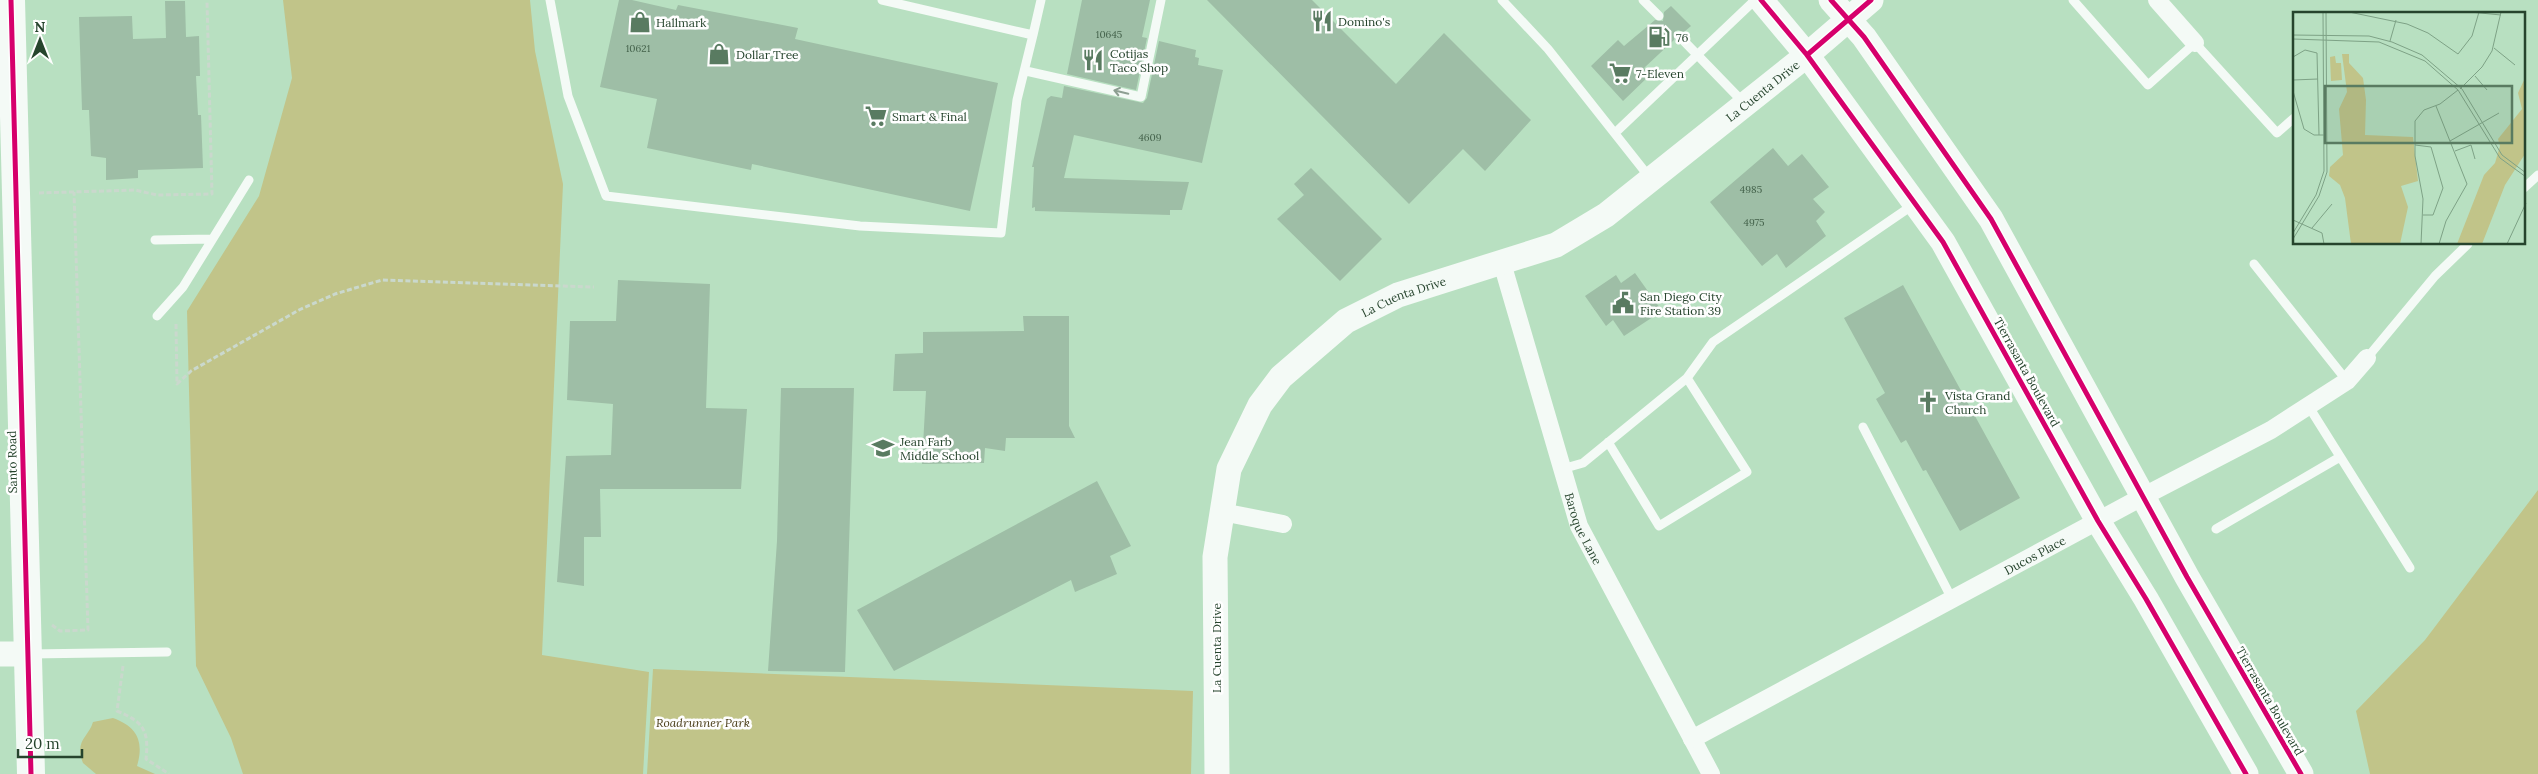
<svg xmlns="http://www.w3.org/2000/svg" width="2538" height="774" font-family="Lora,serif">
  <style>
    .green { fill: #c1c489 }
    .building { fill: #9ebea6 }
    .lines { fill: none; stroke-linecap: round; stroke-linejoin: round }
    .path { stroke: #cad8cd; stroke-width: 3; stroke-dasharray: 5 2.5; stroke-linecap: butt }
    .lane { stroke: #f4faf6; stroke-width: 9 }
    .street { stroke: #f4faf6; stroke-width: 18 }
    .secondary { stroke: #f4faf6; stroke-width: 25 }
    .primary { stroke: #f4faf6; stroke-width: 28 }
    .cycleway-casing { stroke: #fefefe; stroke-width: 8 }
    .cycleway { stroke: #d6006c; stroke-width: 5 }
    .oneway { stroke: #8d9f92 }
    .labels { text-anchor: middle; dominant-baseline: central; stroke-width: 5; stroke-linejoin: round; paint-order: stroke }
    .number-label { font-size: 10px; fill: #44624b }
    .poi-label { font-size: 12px; fill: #26442d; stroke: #fefefe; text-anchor: start }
    .street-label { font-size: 12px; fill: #26442d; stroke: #fefefe }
    .park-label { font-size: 12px; font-style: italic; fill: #4b3e1a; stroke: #fefefe }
    .inset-road { fill: none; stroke: #7ea286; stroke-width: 1 }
    .view { fill: #597b61; fill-opacity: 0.15; stroke: #597b61; stroke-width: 2.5 }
    .inset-edge { fill: none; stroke: #26442d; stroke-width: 2.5 }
  </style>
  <rect width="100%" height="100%" fill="#b8e0c1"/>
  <path class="green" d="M283,0h247l5,51 28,133 -21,471 107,17 -6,102h-400l-12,-36 -35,-72 -9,-355 72,-115 33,-118z
    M2538,490v284h-168l-14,-63 69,-71z
    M653,669l540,22 -2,83h-544z
    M113,718c25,9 31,24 24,48l18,8h-59l-13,-11c-9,-23 6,-26 10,-41z"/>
  <path class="building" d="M619,0h13l44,10 2,-5 120,23 -3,11 203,44 -28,128 -218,-47 -1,6 -104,-22 10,-49 -57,-12z
    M1082,0h68l-8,37 5,1 -11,52 -69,-16z
    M1207,0h105l84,84 48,-51 87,87 -46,51 -22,-22 -54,55z
    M165,1h20l1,36 13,-1 1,40h-4l2,39h3l2,53 -65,2v8l-32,2v-22l-15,-2 -2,-46h-7l-3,-93 53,-1 1,23 33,-1z
    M1671,6l20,20 -7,6 -6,-2 -4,2v8l-30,28 6,7 -27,26 -32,-35 27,-26 6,6 31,-26 8,1 1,-9z
    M1159,41l37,9 -1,7 4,1 -1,7 25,5 -21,93 -128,-28 -10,43 125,4 -7,28h-12v5l-135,-4v-4l-3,1 2,-41h-2l15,-68 4,-3 11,2 2,-12 79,17 4,-5z
    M1773,148l15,18 14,-12 27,33 -16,12 12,13 -9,9 10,15 -40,32 -9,-14 -15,12 -52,-64z
    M1311,168l71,71 -42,42 -63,-62 27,-24 -10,-11z
    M1635,273l27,38 -38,25 -11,-16 -7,6 -21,-30 31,-21 5,8z
    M618,280l92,4 -4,124 41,1 -6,80h-141l1,48h-17v49l-27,-4 9,-126 45,-1 2,-51 -46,-4 3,-79h46z
    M1903,285l117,213 -60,33 -34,-61 -3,1 -17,-31 -5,3 -25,-44 9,-6 -41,-75z
    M1023,316h46v110l6,12h-69l-1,13 -20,-3 -1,15 -62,1 4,-73h-33l2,-37 28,-1v-21l101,-1z
    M781,388h73l-9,284 -77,-1 9,-130z
    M1097,481l34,65 -21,10 7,18 -42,18 -4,-12 -177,91 -37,-61z"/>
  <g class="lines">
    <path class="path" d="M39,193l96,-3 22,5 55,-1 -5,-193
      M176,324l1,60 14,-13 108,-61 36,-16 47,-14 212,7
      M52,625l8,6 28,-1 -14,-438
      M123,666l-6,45c27,11 32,20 29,48l23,15"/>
    <path class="lane" d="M550,0l18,96 38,100 254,30 141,7 16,-133 16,-65 -151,-35
      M1502,0l46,49 102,129
      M1643,0l16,16
      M2073,0l75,85 47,-42 82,90 17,-15
      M1033,35l8,-35
      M1679,36l64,66
      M1026,71l115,26 20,-97
      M1615,133l140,-133
      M2524,188l14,-13
      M155,240l57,-1
      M2254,264l93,117
      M157,316l26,-29 66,-107
      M2367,358l68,-82 33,-32
      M1687,378l26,-36 200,-137
      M2309,407l101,161
      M1863,427l89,172
      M1562,469l21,-6 104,-85 60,94 -88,54 -51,-84
      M2216,529l124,-72
      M30,654l137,-2"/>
    <g class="street">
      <path d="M2157,0l38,43"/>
      <path id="s1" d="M1502,263l77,263 132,248"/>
      <path d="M1222,512l61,12"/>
      <path id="s2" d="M1692,739l452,-243 127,-66 76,-49 20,-23"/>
    </g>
    <g class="secondary">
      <path d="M1761,0l46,55 136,187 155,279 48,78 100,175"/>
      <path d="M1831,0l33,37 127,182 196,358 114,197"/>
      <path d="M0,654h27"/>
      <path id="s3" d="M1217,774l-2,-217 14,-88 31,-64 21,-28 65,-56 52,-26 158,-50 50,-30 201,-160 64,-55"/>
    </g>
    <path class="primary" d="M11,0l20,774"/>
    <g class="cycleway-casing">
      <path id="cycleway" d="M11,0l20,774
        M1761,0l46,55 136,187 155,279 48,78 100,175
        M1831,0l33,37 127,182 196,358 114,197
        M1807,55l64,-55"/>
    </g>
    <use href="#cycleway" class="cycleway"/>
  </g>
  <defs><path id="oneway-shaft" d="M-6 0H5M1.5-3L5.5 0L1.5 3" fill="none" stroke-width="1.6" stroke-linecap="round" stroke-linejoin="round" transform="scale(1.25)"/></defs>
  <use class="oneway" href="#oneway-shaft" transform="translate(1121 92) rotate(-167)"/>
  <defs>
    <g id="restaurant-bare" transform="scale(1.725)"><path d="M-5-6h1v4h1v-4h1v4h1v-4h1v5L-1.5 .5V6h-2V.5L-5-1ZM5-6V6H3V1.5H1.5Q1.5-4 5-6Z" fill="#597b61" stroke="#fefefe" stroke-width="2.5" paint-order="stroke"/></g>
    <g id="shop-bare" transform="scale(1.725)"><path d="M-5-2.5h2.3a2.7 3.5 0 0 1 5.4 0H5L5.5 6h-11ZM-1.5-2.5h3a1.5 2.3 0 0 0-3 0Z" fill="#597b61" stroke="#fefefe" stroke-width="2.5" paint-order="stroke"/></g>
    <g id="fuel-bare" transform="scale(1.725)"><path d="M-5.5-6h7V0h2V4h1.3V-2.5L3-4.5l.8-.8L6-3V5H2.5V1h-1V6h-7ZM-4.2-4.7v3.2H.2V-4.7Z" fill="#597b61" stroke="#fefefe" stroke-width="2.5" paint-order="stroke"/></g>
    <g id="supermarket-bare" transform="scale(1.725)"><path d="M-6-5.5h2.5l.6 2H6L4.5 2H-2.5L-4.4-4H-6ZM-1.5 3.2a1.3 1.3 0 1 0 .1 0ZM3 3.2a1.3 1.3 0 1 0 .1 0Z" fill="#597b61" stroke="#fefefe" stroke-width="2.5" paint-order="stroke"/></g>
    <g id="civic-bare" transform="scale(1.725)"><path d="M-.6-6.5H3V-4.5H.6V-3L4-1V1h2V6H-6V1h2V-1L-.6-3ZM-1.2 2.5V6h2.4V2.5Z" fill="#597b61" stroke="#fefefe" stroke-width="2.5" paint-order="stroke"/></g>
    <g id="church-bare" transform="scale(1.725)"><path d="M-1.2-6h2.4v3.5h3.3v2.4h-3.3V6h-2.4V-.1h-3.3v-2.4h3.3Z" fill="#597b61" stroke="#fefefe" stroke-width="2.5" paint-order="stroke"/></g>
    <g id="school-bare" transform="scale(1.725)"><path d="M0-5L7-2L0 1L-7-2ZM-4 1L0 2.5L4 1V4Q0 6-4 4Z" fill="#597b61" stroke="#fefefe" stroke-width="2.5" paint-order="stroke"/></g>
  </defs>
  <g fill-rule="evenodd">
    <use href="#restaurant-bare" x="1322" y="21"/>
    <use href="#shop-bare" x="640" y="22"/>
    <use href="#fuel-bare" x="1659" y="37"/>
    <use href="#shop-bare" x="719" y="54"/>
    <use href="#restaurant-bare" x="1093" y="60"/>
    <use href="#supermarket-bare" x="1620" y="73"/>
    <use href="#supermarket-bare" x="876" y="116"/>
    <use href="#civic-bare" x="1623" y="303"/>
    <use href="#church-bare" x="1928" y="402"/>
    <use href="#school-bare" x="883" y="448"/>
  </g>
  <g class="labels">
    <g class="number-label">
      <text x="1109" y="34">10645</text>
      <text x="638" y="48">10621</text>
      <text x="1150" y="137">4609</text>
      <text x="1751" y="189">4985</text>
      <text x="1754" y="222">4975</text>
    </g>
    <g class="poi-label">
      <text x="1338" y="21">Domino's</text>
      <text x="656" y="22">Hallmark</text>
      <text x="1676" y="37">76</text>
      <text x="1110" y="53">Cotijas<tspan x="1110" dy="14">Taco Shop</tspan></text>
      <text x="736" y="54">Dollar Tree</text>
      <text x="1636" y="73">7-Eleven</text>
      <text x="892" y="116">Smart &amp; Final</text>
      <text x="1640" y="296">San Diego City<tspan x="1640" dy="14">Fire Station 39</tspan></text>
      <text x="1945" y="395">Vista Grand<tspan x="1945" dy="14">Church</tspan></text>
      <text x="900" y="441">Jean Farb<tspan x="900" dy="14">Middle School</tspan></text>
    </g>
    <g class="street-label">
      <text stroke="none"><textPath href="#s3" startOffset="980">La Cuenta Drive</textPath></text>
      <text stroke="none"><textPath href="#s3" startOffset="561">La Cuenta Drive</textPath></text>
      <text transform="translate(2027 372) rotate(61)">Tierrasanta Boulevard</text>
      <text transform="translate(12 462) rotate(-91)">Santo Road</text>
      <text stroke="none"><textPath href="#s1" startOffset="278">Baroque Lane</textPath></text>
      <text stroke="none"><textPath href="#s2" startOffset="389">Ducos Place</textPath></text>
      <text transform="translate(1216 648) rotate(-90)">La Cuenta Drive</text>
      <text transform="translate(2270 701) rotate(60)">Tierrasanta Boulevard</text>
    </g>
    <g class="park-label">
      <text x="703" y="722">Roadrunner Park</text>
    </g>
  </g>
  <g transform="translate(2293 12)">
    <rect width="232" height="232" fill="#b8e0c1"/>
    <path d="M49,42h7v9l14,15 3,22 -1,35 48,2 5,44 -17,5 7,21 -8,37h-49l-6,-46 -5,-13 -11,-9 1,-9 13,-12 -4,-46 8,-17zM42,44l1,7h5l1,17 -11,1 -1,-24zM232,66v76l-20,31 -23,59h-25l27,-69 11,-12 5,-17 -2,-7 24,-30 -4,-16z" fill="#c1c489"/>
    <path class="inset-road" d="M56,0l58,12 21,9 30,21 14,-18 7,-24M177,0l31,3M0,23l76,1 23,6 30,13 40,34 40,66 24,18M0,27l86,3 46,19 33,29 42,68 26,19M97,29l6,-21M201,36l21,17M0,45l12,-7 12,3 2,82M182,64l12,14M0,68l25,-1M167,77l22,-22 10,-16 9,-39M0,79l11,38 10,6h11M143,94l31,78 -21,37 -7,23M157,129l49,-28M122,133l16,2 12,41 -10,27h-10M162,139l16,-6 4,14M0,208l29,13 2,11M19,216l20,-24M0,221l23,-38 8,-24 -1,-159M0,227l26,-43 8,-24 -1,-160M128,232l2,-45 -8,-43v-35l9,-11 16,-6 18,-14M214,232l19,-41"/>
    <path class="view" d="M32,74h187v57h-187z"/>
    <rect width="232" height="232" class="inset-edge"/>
  </g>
  <g transform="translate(40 40)" stroke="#fefefe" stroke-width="4" paint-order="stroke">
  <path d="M0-4L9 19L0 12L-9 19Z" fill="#26442d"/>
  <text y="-8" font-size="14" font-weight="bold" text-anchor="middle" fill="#26442d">N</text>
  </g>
  <path d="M18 749v8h64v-8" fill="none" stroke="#26442d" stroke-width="2.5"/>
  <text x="25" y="749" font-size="15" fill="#26442d" stroke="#fefefe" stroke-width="4" paint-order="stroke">20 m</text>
</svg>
